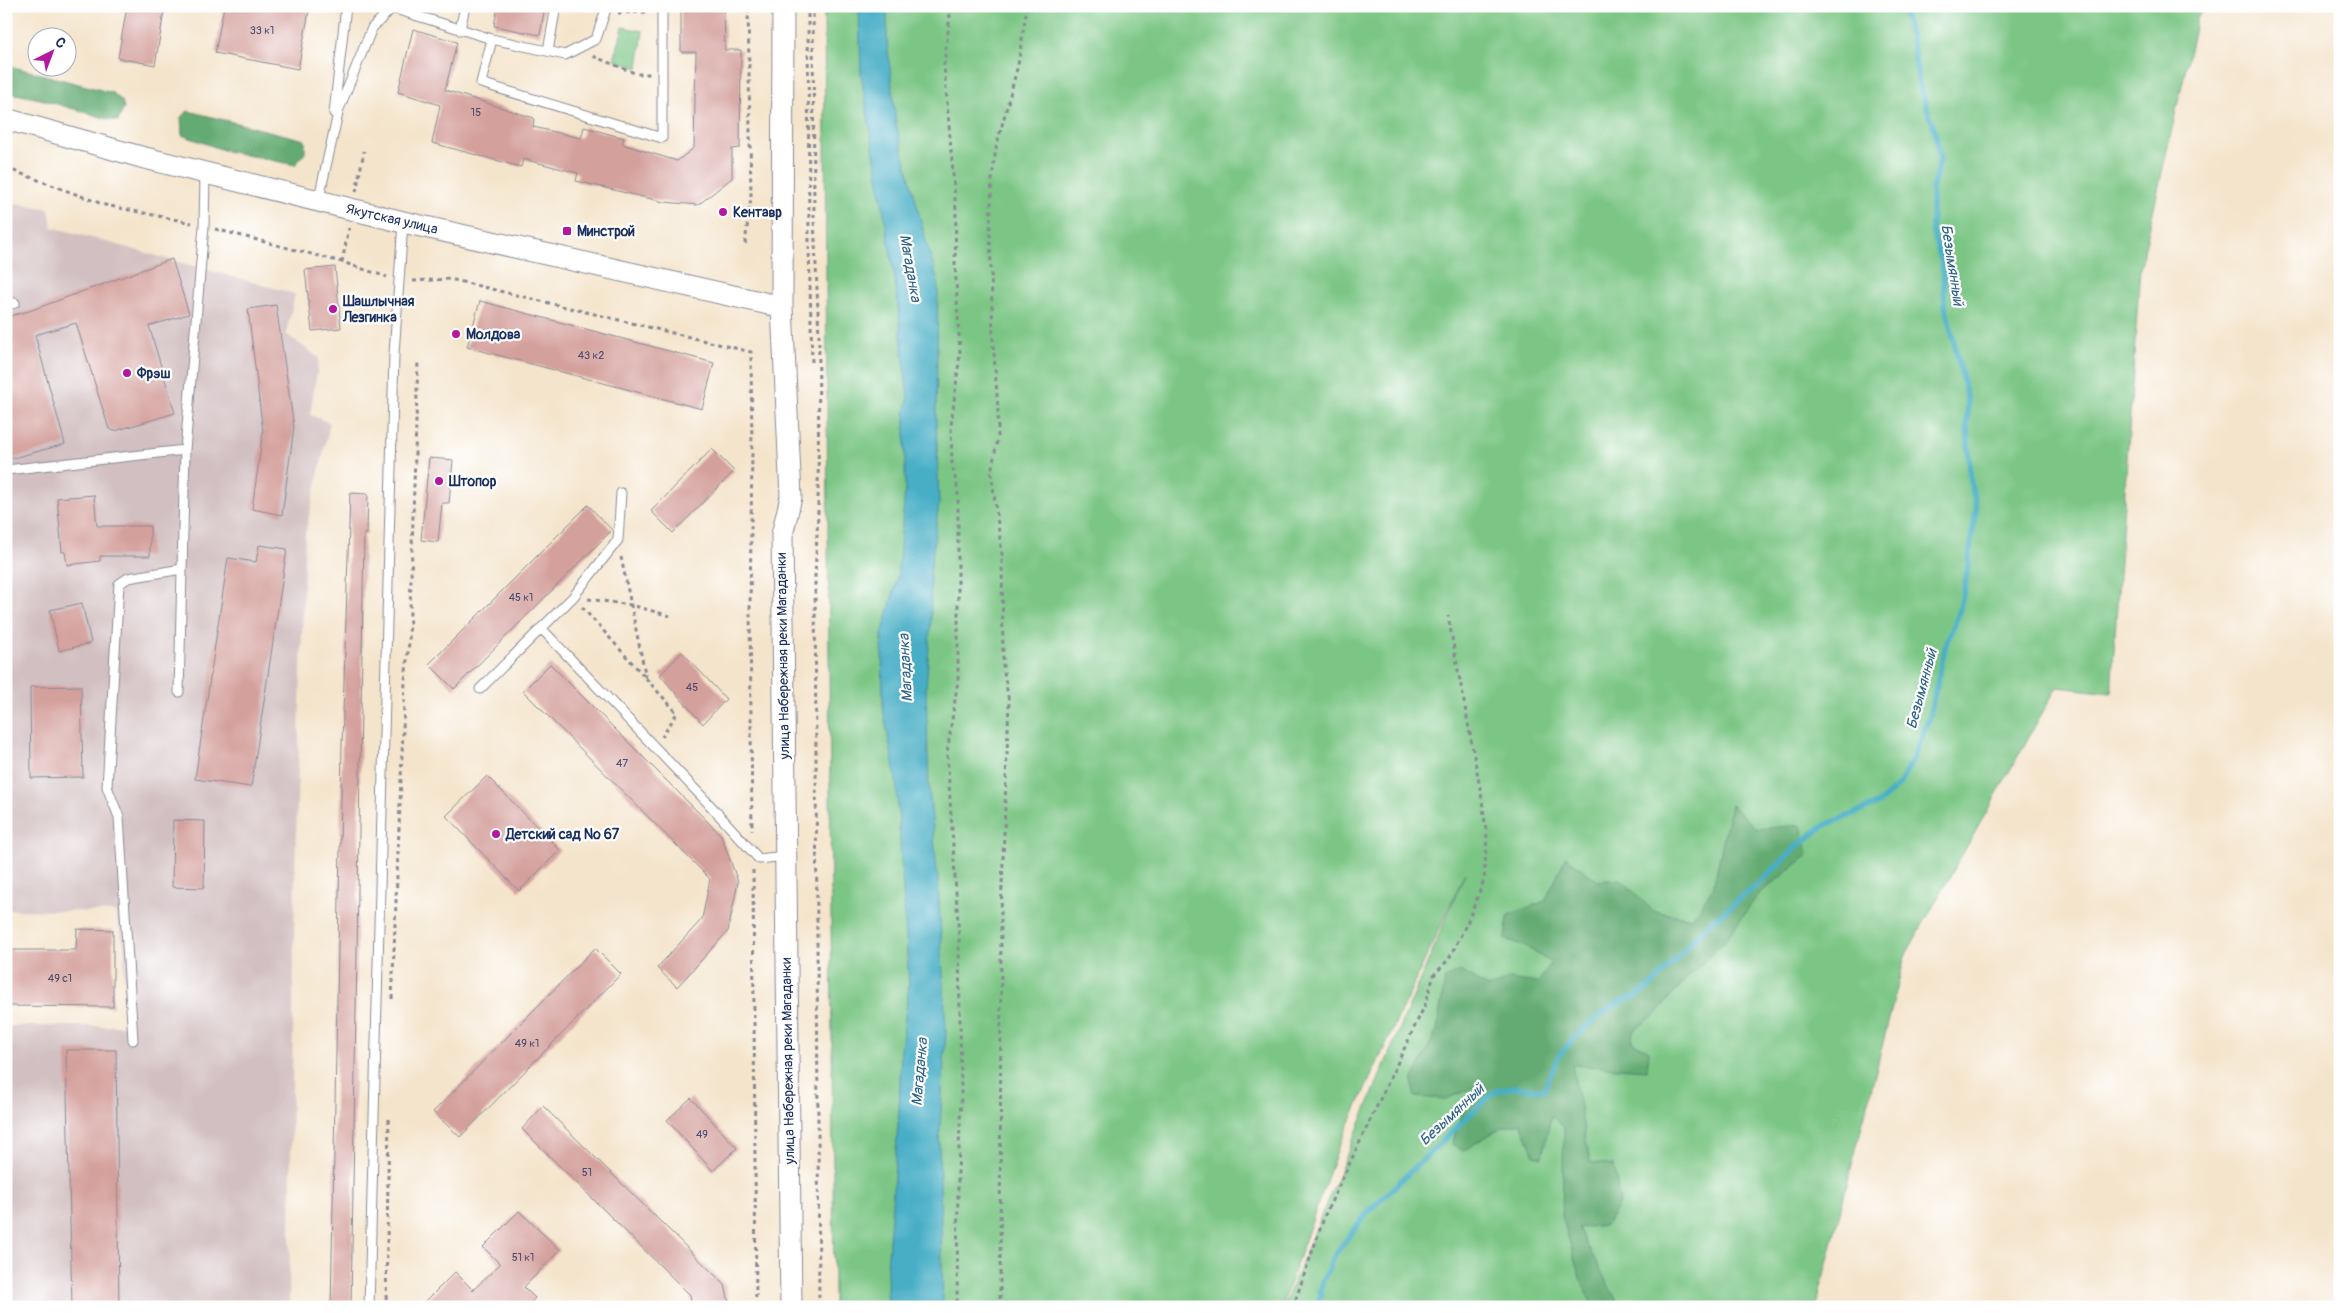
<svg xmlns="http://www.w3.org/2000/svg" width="2346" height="1313" font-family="Pangolin,sans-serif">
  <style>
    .industrial { fill: #d2bfc1 }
    .green { fill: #7bc685; stroke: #4b7a72 }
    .forest { fill: #64ab72; stroke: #406d68 }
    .water { fill: #47aec6; stroke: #316e92 }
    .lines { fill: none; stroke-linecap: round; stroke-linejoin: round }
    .stream { stroke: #47aec6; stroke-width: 5.5 }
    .building { fill: #d4a09c }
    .service-casing { stroke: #888a94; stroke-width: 11 }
    .tertiary-casing { stroke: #888a94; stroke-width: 23 }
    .path { stroke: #888a94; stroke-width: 3; stroke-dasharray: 4 4; stroke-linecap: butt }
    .service { stroke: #fff; stroke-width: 9 }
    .tertiary { stroke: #fff; stroke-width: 21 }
    .poi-dot { fill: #b5179e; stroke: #fff; stroke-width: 2 }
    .labels { text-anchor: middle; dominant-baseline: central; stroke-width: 4.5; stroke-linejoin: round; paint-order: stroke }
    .number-label { font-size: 11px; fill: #494b6e }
    .poi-label { font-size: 14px; font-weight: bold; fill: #1b2f5e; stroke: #fff; text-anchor: start }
    .street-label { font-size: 14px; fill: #1b2f5e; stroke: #fff }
    .water-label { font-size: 15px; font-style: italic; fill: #2d6288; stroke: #fff }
  </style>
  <rect width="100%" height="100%" fill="#fff"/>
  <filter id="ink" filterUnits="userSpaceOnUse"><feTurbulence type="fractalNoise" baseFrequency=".02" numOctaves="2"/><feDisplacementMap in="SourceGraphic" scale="10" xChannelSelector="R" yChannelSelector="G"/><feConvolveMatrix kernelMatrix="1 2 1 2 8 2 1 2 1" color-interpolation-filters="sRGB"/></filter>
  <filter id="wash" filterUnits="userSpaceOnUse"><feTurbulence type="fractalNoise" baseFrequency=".0096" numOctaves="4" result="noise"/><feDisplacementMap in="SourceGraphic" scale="20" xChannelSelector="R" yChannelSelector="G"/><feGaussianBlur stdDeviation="1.12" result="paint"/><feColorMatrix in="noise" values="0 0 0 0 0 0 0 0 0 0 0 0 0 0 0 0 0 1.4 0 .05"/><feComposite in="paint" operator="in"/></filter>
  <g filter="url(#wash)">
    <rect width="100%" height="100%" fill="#f4e4cb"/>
    <path class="industrial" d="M9,202l40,7 3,18 243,67 -9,40 33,24 -9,57 20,8 -25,111 -10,338 -6,435h-283v-281h118v-80l-9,-34 -109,-2v-669z"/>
    <path class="green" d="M824,6h1380l-7,13 -57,250 -29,424 -54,-6 -152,269 -89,351h-533l182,-434 -127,275 -57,159h-447z
      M623,27l20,4 -5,37 -24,-8z"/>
    <path class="forest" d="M6,65l107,28 9,8 2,7 -6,13 -10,-2 -68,-20 -34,-7z
      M188,111l117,29v13l-10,12 -69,-14 -44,-16 -1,-18z
      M1731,805l26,24 44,-4 7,30 -50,40 -35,48 -37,36 -31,36 -22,16 -1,11 17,9 -2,19 -75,-5 18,97 24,3 6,37 -14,23 -28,3 42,79h-27l-13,-29 -18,-62 2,-89 -13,-11 -9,41 -8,-2 -13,-32 -21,5 -37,23 -11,-7 11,-32 21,-29 -38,16 -31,-2 -3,-16 25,-51 8,-52 15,-7 29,17 20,-9 29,4 13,-20 -26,-17 -20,-7 3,-24 37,-14 21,-44 32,24 23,-2 32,32 39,7 21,-30z"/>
    <path class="water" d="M859,6h28v34l9,84 31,121 11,37 -2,134 3,88 -9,70 1,45 -5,69 3,100 9,92 8,150 -7,114 4,163h-55l-1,-38 12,-157 2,-63 8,-64 -13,-207 -13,-69 -1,-74 15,-55 8,-89v-78l3,-14 -13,-119 -34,-206z"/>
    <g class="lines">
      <path class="stream" d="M1318,1307l5,-27 13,-27 32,-41 127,-121 19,-4 30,3 15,-35 26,-28 32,-24 20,-7 17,-13 52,-57 58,-47 32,-32 27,-21 55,-22 21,-19 14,-26 16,-40 17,-75 13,-31 7,-34 10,-71 -5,-25 -4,-54 1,-28 -23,-96 -3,-43 -10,-31v-42l8,-29 -5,-29 -16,-47 -6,-38 -11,-40"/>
    </g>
    <g id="blocks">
      <path class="building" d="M127,6h38l-10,59 -37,-7z
        M224,6h86l-12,63 -83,-16z
        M498,6h47l-5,29 -46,-9z
        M681,6h43l1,44h16l-1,98 -8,1v29l-34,27 -34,-3 -88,-21 2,-8 -55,-14 -2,8 -89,-24 8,-38 -42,-13 15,-63 44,13 -12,48 89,28 -1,9 48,11 3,-11 40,11 -2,6 55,17 17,-13 2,-96h-15z
        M172,259l17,55 -40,12 26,87 -60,18 -6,-2 -33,-106 -41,12 30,109 -59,16v-143l23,-6z
        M335,267l6,61 -29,3 -7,-61z
        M480,301l234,62 -12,46 -235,-62z
        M276,305l18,122 -12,88 -30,-6 11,-77 -15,-123z
        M712,449l22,22 -61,62 -22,-22z
        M429,458l24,2 -4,43h-7l-4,39 -17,-2z
        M350,493l18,1 -1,40h-3l-13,773h-20l11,-562z
        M94,495l3,31h53v30h-50v5l-33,4 -2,-13h-3l-5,-54z
        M588,505l24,25 -158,159 -25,-25z
        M259,545l28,4 -36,238 -56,-8 33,-221 28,4z
        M82,603l9,40 -32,8 -9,-41z
        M682,652l44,47 -23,25 -43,-49z
        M550,664l171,171 17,47 -10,49 -51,56 -20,-19 45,-49 8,-40 -187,-188z
        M81,686l2,91 -52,1 -1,-91z
        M487,776l73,74 -41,41 -73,-75z
        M173,820l32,1 -1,67 -32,-1z
        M77,929l36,1v77l-107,-1v-56h70z
        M595,948l26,26 -161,163 -27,-25z
        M66,1050h50l3,257h-47z
        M691,1098l46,50 -24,23 -46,-51z
        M543,1106l182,179 5,22h-38l-2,-12 -168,-166z
        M519,1211l41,39 -36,37 11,11 -8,9h-107l35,-35 18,18 27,-26 -17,-17z"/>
    </g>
  </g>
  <g filter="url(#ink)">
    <use href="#blocks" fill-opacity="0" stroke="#888a94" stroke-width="1"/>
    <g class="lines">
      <g class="service-casing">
        <path id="service" d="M460,30l5,-24
          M492,39l-11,44 181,55v-132
          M548,51l8,-45
          M334,113l12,-107
          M318,202l21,-93 33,-81 20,-20 100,31 73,16 31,-16 11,-33
          M6,305l9,-2
          M6,470l179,-20 19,-224 1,-52
          M541,628l167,175 51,56 26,-3
          M480,689l93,-92 45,-57 3,-47
          M179,692l6,-242
          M133,1040l-14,-223 -12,-30 12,-203 9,-6 54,-9
          M369,1307l25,-953 9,-131"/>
      </g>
      <g class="tertiary-casing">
        <path id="tertiary" d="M783,6l-1,301 9,190 -9,38 9,772
          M6,119l135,38 262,65 379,85"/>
      </g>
      <path class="path" d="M808,6l1,240 3,116
        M813,6l1,212 5,118 -1,176 -3,65 4,730
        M951,6l-7,59 12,146 -1,52 5,90 -9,73 1,38 6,26v190l-11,73 12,185 2,159 -3,77 -1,133
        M618,13l31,-1
        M593,56l44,18h14
        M6,168l99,37 87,18
        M356,192l8,-41
        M215,229l127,33 45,15
        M745,244l6,-47 -3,-191
        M342,262l7,-34
        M413,281l37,-2 301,73 1,100 -2,157 2,222
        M621,557l25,121
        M588,599l43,6 43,12
        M582,607l95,106 -15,24
        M753,870l3,437
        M392,999l13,-318 4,-39 9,-282
        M386,1307l3,-192
        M1000,1307l1,-395 8,-210 -6,-36 -1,-112 -11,-82 7,-35v-28l-5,-68 -3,-111 2,-51 4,-31 22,-83 9,-59
        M1293,1307l32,-92 100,-210 9,-30 15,-16 19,-38 16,-41 3,-43 -6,-44 -33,-177"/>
      <use href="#service" class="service"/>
      <use href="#tertiary" class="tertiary"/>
    </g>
  </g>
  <g class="poi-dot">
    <circle cx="723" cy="212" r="5"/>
    <rect x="562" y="226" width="10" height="10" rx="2.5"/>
    <circle cx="333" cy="309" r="5"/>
    <circle cx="456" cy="334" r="5"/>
    <circle cx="127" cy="373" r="5"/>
    <circle cx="439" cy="481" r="5"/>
    <circle cx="496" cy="834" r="5"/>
  </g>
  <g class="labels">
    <g class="number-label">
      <text x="262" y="30">33 к1</text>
      <text x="476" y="112">15</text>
      <text x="591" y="355">43 к2</text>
      <text x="521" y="597">45 к1</text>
      <text x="692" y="687">45</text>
      <text x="622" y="763">47</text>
      <text x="60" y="978">49 с1</text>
      <text x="527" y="1043">49 к1</text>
      <text x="702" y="1134">49</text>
      <text x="587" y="1172">51</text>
      <text x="523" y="1257">51 к1</text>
    </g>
    <g class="poi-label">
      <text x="733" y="212">Кентавр</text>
      <text x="577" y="231">Минстрой</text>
      <text x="343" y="301">Шашлычная<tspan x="343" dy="16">Лезгинка</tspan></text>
      <text x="466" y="334">Молдова</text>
      <text x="137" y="373">Фрэш</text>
      <text x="449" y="481">Штопор</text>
      <text x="506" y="834">Детский сад № 67</text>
    </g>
    <g class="street-label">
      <text transform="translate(392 219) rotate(13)">Якутская улица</text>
      <text transform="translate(783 656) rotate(-91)">улица Набережная реки Магаданки</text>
      <text transform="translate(788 1061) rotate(-91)">улица Набережная реки Магаданки</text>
    </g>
    <g class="water-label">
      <text transform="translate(1952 265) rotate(81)">Безымянный</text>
      <text transform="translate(910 268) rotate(80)">Магаданка</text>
      <text transform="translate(906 668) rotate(-93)">Магаданка</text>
      <text transform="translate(1922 689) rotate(-75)">Безымянный</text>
      <text transform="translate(920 1072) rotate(-85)">Магаданка</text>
      <text transform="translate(1452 1115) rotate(-43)">Безымянный</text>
    </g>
  </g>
  <rect width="2346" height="1313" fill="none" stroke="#fff" stroke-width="25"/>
  <g transform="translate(52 52) rotate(42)"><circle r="24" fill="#ffffff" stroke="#a4acbf"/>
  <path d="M0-4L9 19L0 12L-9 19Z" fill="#b5179e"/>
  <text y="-8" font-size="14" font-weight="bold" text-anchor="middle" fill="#1b2f5e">С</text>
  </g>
</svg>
